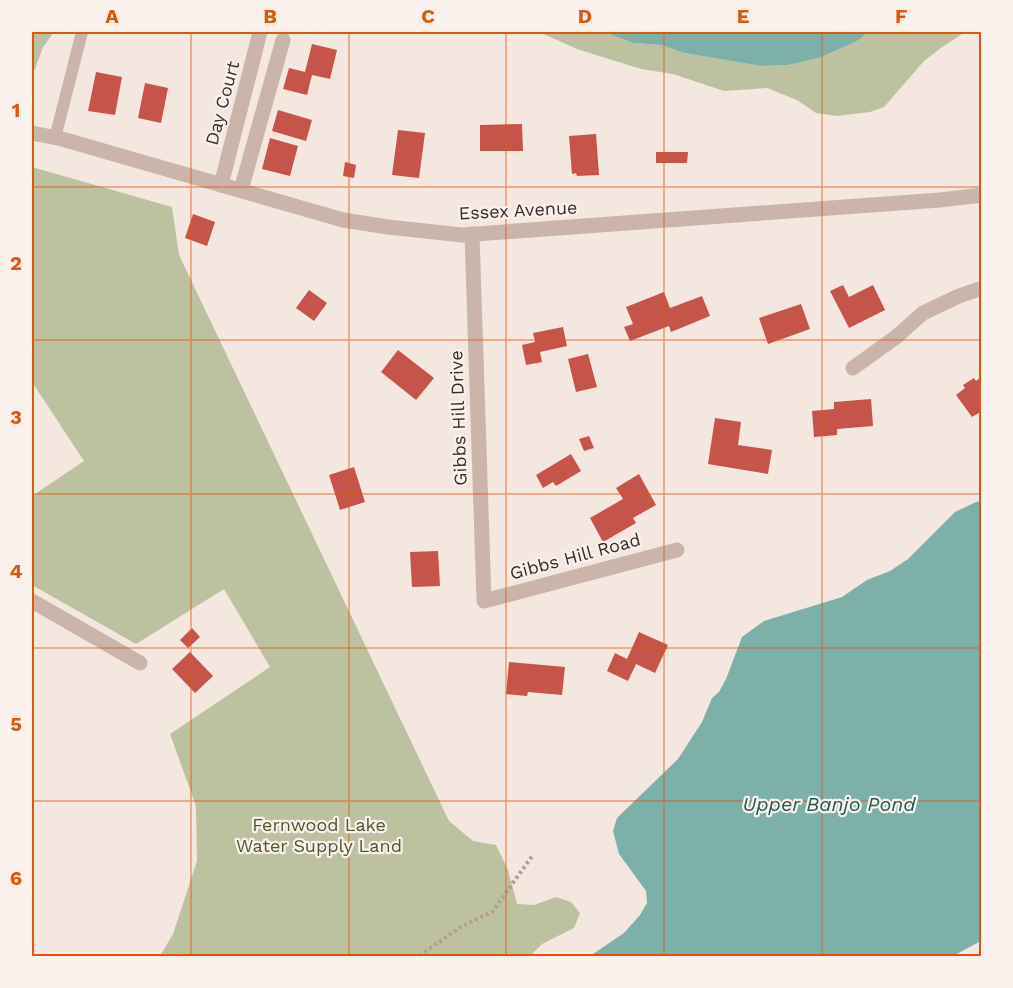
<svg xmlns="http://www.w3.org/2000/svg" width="1013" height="988" font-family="'Work Sans',sans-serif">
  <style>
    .green { fill: #bcc29f }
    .water { fill: #7eb0aa }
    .building { fill: #c5554b }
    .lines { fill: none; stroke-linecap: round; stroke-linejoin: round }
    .path { stroke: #b79e95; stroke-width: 4; stroke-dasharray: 3 3; stroke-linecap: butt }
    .service { stroke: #cbb5ab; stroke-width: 12 }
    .minor { stroke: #cbb5ab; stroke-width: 15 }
    .tertiary { stroke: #cbb5ab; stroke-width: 15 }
    .grid { fill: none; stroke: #df570e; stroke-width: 1.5; stroke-opacity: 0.55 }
    .labels { text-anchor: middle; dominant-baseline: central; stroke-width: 4.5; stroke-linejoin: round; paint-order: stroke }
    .street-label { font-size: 18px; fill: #392c2a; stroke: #faf1ec }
    .park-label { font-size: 18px; fill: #4f572e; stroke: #faf1ec }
    .water-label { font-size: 20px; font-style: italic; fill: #205b55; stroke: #faf1ec }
    .neatline { fill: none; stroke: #df570e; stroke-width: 2 }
    .grid-label { font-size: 20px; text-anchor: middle; font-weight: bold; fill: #df570e }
  </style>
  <rect width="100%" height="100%" fill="#f3e7df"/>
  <path class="green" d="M32,32h22l-11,15 -8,22 -3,3z
    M539,32h65l29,11 29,2 22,8 77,13 27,-1 71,-25 9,-8h97l-24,16 -17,13 -40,46 -14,5 -33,4 -21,-3 -19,-13 -30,-12 -43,3 -51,-17 -32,-5 -64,-20z
    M32,167l140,40 7,48 270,566 24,20 23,4 12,25 9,34 17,1 22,-8 15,5 9,11 -6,15 -32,16 -12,12h-370l13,-22 24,-73 -1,-55 -26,-72 100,-67 -46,-78 -88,55 -104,-59v-89l52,-35 -52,-79z"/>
  <path class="water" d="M604,32h264l-9,8 -38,17 -33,8 -27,1 -77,-13 -22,-8 -29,-2z
    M981,501v440l-28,15h-363l34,-23 16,-18 7,-12 -1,-12 -27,-37 -6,-23 4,-13 61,-59 24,-37 10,-24 7,-6 7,-13 16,-42 22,-16 78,-24 25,-17 23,-9 18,-12 47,-47 21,-10z"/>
  <path class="building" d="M312,44l25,6 -7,29 -18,-4 -5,20 -24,-6 6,-21 16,4z
    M96,72l26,5 -7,38 -27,-4z
    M145,83l23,5 -7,35 -23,-5z
    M278,110l34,10 -6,21 -34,-10z
    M522,124l1,27h-43v-26z
    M398,130l27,3 -6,45 -27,-3z
    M596,134l3,41 -22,1 -1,-3 -4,1 -3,-38z
    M270,138l28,8 -8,30 -28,-7z
    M656,152h32l-1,11h-31z
    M345,162l11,3 -2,13 -11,-2z
    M193,214l22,8 -8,24 -22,-8z
    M843,285l6,12 24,-12 12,25 -36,18 -19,-37z
    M309,290l18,13 -13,18 -18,-13z
    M664,292l6,16 32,-12 8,20 -39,16 -2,-6 -39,15 -6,-14 9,-3 -7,-17z
    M801,304l9,25 -42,15 -9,-26z
    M563,327l4,19 -27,6 2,10 -16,3 -4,-20 13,-3 -2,-9z
    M398,350l36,28 -18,22 -35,-28z
    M588,354l9,33 -21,5 -8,-33z
    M982,376v35l-10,6 -16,-22 9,-7 -2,-3 11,-7 2,3z
    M871,399l2,27 -36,3v6l-23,2 -2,-26 22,-2v-7z
    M715,418l26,4 -3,23 34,5 -4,24 -60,-10z
    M589,436l5,12 -10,3 -5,-12z
    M571,454l10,17 -25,15 -3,-4 -10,6 -7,-13z
    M354,467l11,35 -25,8 -11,-35z
    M639,474l17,31 -23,13 3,5 -33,19 -13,-24 33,-19 -7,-11z
    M438,551l2,35 -28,1 -2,-35z
    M192,628l8,9 -12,11 -8,-8z
    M639,632l29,13 -13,28 -19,-9 -8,17 -21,-10 8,-18 12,6z
    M190,652l23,24 -18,17 -23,-24z
    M509,662l56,5 -3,28 -34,-3 -1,4 -21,-2z"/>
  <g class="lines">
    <path class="path" d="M420,956l3,-3 39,-27 30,-14 41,-57"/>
    <path class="service" d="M55,138l27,-106"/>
    <path class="minor" d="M221,185l39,-153
      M241,190l42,-150
      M472,234l12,367 193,-51
      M853,368l43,-31 27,-24 36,-17 23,-8
      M32,601l108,62"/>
    <path class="tertiary" d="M32,133l30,6 281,81 45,7 74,8 478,-35 42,-5"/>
  </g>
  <path class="grid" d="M191,32v924M349,32v924M506,32v924M664,32v924M822,32v924M32,187h950M32,340h950M32,494h950M32,648h950M32,801h950"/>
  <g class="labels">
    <g class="street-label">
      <text transform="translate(222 103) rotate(-75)">Day Court</text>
      <text transform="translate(518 210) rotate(-3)">Essex Avenue</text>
      <text transform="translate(458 418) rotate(-92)">Gibbs Hill Drive</text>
      <text transform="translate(575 556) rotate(-15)">Gibbs Hill Road</text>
    </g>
    <g class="park-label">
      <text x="319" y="824">Fernwood Lake<tspan x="319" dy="21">Water Supply Land</tspan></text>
    </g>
    <g class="water-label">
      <text x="829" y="804">Upper Banjo Pond</text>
    </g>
  </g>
  <rect width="1013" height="988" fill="none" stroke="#faf1ec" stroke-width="66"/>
  <rect x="33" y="33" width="947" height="922" class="neatline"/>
  <g class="grid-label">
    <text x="112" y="23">A</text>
    <text x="270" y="23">B</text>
    <text x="428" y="23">C</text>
    <text x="585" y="23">D</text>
    <text x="743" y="23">E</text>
    <text x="901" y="23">F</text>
    <text x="16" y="117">1</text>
    <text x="16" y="270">2</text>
    <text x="16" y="424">3</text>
    <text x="16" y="578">4</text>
    <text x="16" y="731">5</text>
    <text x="16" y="885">6</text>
  </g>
</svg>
